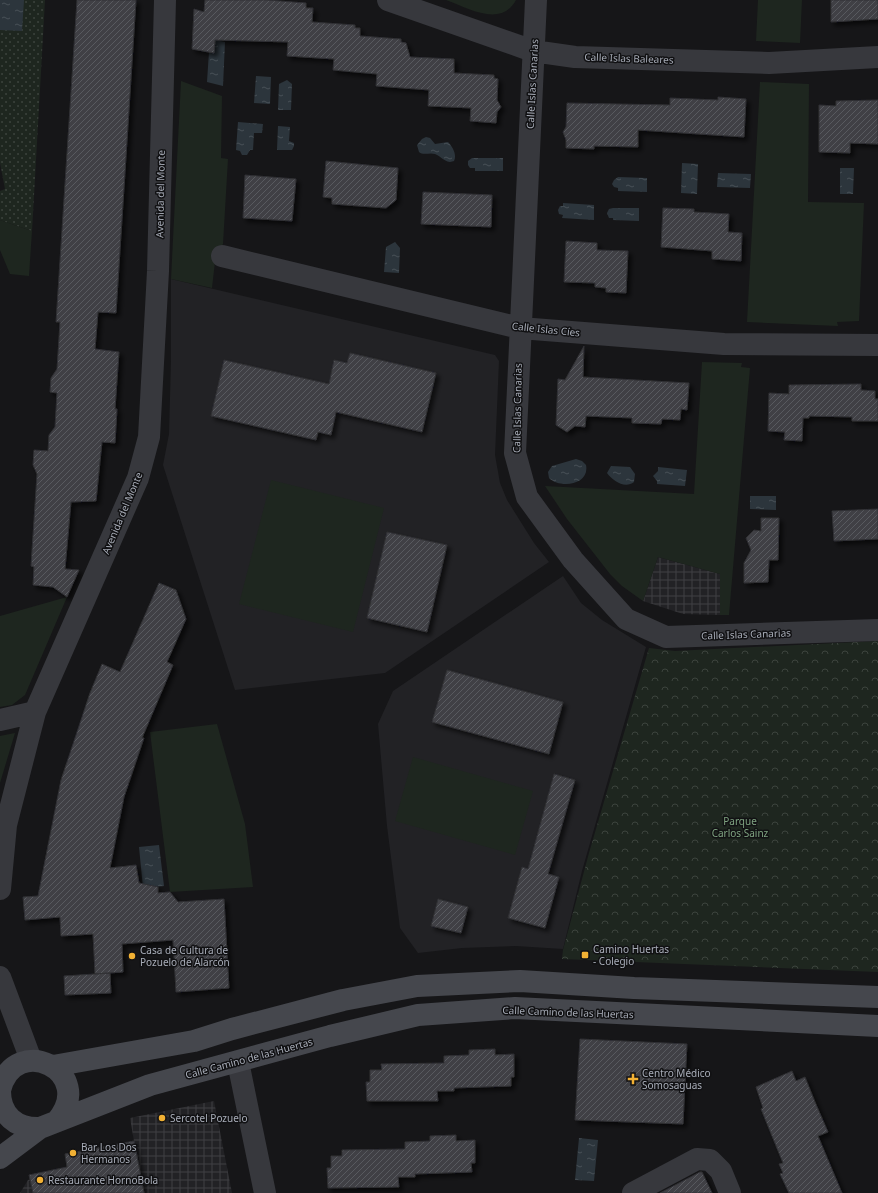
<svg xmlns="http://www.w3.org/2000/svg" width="878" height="1193" font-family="'Noto Sans',sans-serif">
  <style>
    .built { fill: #222225 }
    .industrial { fill: url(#industrial-grid) }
    .grass { fill: #1e261f }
    .park { fill: url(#park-crowns) }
    .garden { fill: url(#garden-dots) }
    .water { fill: url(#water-ripples) }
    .building { fill: url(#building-hatch); stroke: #303034; filter: url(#shadow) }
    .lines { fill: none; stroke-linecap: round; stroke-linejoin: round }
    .street { stroke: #37383d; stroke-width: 22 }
    .secondary { stroke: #45474d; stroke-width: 22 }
    .poi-dot { fill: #f2b134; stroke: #111113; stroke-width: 1.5 }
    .labels { text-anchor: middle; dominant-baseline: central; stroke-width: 3; stroke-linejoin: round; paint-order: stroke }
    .street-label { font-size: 10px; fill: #a8adb8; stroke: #111113 }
    .park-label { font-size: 10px; fill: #7fa381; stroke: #111113 }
    .poi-label { font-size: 10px; fill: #a8adb8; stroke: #111113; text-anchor: start }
  </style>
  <defs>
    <pattern id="industrial-grid" width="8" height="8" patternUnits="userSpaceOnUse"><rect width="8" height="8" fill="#222225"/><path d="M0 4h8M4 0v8" fill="none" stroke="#3f3f43"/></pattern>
    <pattern id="park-crowns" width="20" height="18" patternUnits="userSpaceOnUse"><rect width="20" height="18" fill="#1e261f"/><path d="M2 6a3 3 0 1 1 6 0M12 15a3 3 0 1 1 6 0" fill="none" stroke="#3c433d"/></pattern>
    <pattern id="garden-dots" width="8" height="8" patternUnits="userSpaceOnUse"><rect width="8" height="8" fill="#1e261f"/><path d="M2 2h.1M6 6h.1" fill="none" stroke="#3c433d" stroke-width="1.8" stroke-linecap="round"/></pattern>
    <pattern id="water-ripples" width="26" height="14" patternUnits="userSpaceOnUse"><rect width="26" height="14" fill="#2c353c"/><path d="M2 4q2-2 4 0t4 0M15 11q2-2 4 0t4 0" fill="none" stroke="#485056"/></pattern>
    <pattern id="building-hatch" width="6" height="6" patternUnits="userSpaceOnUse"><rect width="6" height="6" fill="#404145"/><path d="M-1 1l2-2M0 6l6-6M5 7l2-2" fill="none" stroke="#595a5e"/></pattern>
    <filter id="shadow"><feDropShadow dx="3.5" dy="3.5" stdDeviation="2" flood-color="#0009"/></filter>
  </defs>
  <rect width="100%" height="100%" fill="#161618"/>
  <path class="built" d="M171,279l324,76 4,6 -4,94 5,28 7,17 27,43 15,19 -164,111 -150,17 -72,-225 6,-31 2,-73z
    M563,576l18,27 21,17 44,27 -64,224 -19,78 -47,-3 -54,2 -44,5 -18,-25 -13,-102 -9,-102 15,-33z"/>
  <path class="industrial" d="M658,557l62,17v41l-37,-1 -40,-13z
    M214,1101l18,92h-212l8,-13 40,-8 -3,-18 69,-13 -4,-23z"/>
  <path class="grass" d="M446,0h70c-15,28 -48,8 -70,0z
    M758,0h44l-2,43 -44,-2z
    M181,81l41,15 -1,62 7,1 -5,85 -7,9 -4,35 -41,-9z
    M760,82l49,2 -1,118 56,1 -5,118 -22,1 1,4 -91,-4z
    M0,220l32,11 -3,45 -19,-2 -10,-24z
    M702,362l40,1 -1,4 9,1 -21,247h-9v-41l-62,-17 -15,44 -21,-15 -12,-12 -43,-55 -22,-33 149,8z
    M271,480l113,28 -31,124 -114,-28z
    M67,597l-42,98 -13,10 -12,2v-91z
    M217,724l28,100 8,63 -83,5 -20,-160z
    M15,733l-15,50v-47z
    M413,757l120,34 -18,64 -120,-34z"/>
  <path class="park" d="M878,641v331l-316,-13 1,-9 26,-97 60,-205 26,3z"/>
  <path class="garden" d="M0,0h45l-13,231 -32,-11v-29l5,-2 -5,-26z"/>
  <path class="water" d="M0,0h24l-2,31 -22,-1z
    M215,40l10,2 -2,44 -16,-4 2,-30 5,1z
    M256,76l15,1 -1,27 -16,-1z
    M287,80l5,4 -1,26h-13l1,-26z
    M238,122l25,2 -1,9h-8l-1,17h-3l-3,5h-5l-2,-4 -4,-1z
    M278,126l12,1 -1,14 5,2v3l-2,4h-15z
    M426,137l4,1 5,6 13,-2c5,5 9,13 6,19l-4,1c-7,-1 -9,-6 -15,-8 -6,-2 -11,2 -16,-2l-2,-7 5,-6z
    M472,158h31v13h-28v-3h-5l-2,-3v-4z
    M682,163l16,1 -1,30 -16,-1z
    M840,168h14l-1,26h-13z
    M718,173l33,1 -1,14 -33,-1z
    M618,177l29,1v14l-29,-1v-3l-4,-1 -2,-3 2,-4z
    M563,203l31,2v15l-32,-2 1,-3 -4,-1 -1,-4 2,-4h3z
    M613,208h26v13l-26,-1v-2h-4l-2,-5 2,-4z
    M395,242l5,6 -1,25 -15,-1 2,-25z
    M576,459l6,2 4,4c4,20 -26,24 -37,13l-1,-6 4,-6z
    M611,466l19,1 5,7 -1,8c-9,7 -21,-1 -27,-9z
    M658,467l29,3 -2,16 -28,-2v-3l-4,-5 5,-5z
    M750,496h26v14l-26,-1z
    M159,845l5,41 -21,2 -4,-41z
    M579,1138l19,2 -4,41 -19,-1z"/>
  <path class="building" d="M77,0h59l-20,313 -18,-1 -3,37 24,3 -4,57h2l-2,34 -13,-1 -6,59 -25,1 -6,67 14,1 -12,27 -14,-10 -20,-2 1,-18 -3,-1 6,-92 -4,-9 1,-15 14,1 1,-16 6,-8 2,-34 -7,-1 1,-14 6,-9 3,-47h-4z
    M205,0h62l39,3v5h7l-1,14 43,3v3h5v8l41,3v3l5,1 4,14 44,2v14l40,2v3l4,1 -1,21 4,7 -4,5 -1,11 -26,-2 1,-13 -43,-2 1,-16 -53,-4 1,-12 -44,-4 1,-11 -47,-3 1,-14 -73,-2 -1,13 -22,-4 2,-40 10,3z
    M831,0h47v19l-47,3z
    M718,97l28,2 -2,38 -106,-7v17l-44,-1v3l-28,-1v-8l-3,-8 3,-5 1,-24 103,2v-7l48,2z
    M878,100v44l-28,-1v10l-31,-1v-47l17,1v-5z
    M326,161l72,7 -2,32 -10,8 -54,-4v-6l-9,-1z
    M245,175l51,4 -4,42 -49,-3z
    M423,192l69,3 -1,32 -70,-3z
    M663,208l31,1v3l35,2 -1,18 14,1 -1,28 -29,-2v-8l-51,-4z
    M566,241l31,2v7l31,1 -2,42 -20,-1v-4l-11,-1v-4l-31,-1z
    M584,346l-1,31 106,6 -2,27 -6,-1 -1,11 -18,-1 -1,5 -29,-1v-5l-46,-2 -1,11 -10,-1 -8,6 -11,-7 2,-46 7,1z
    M350,353l86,20 -14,59 -86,-20 -5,23 -13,-3 -2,8 -105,-24 13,-56 105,24 5,-24 13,3z
    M861,384v6l14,1v8h3v22h-26v-4l-43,-1v2h-6l-1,23 -18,-1 1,-8 -17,-1 1,-38 20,1v-9z
    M878,509v30l-44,2 -2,-30z
    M761,518h18l-1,42h-9l-1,22 -24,1v-20l7,-13 -5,-12 8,-8 7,1z
    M387,532l60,13 -20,87 -60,-14z
    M159,583l17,7 10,29 -19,43 6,3 -31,73h2l-20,59 -14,71 26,-3 3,18 19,4v6l12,-1 8,10 46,-3 5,89 -53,4 -3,-52 -51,4 1,28 -28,2 -2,-40 -32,2 -1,-19 -35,3 -2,-23 15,-1 23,-116 29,-87 12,-29 18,8z
    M447,670l116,32 -14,52 -117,-32z
    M554,774l21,6 -27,94 11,3 -14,51 -37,-10 14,-51 6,2z
    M438,899l30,8 -7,26 -30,-7z
    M110,973l1,20 -46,2 -1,-19z
    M580,1039l107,5 -4,80 -108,-4z
    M495,1049v6l19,-1v23h-3v9l-57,2v3h-17l1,10h-71l-1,-19h4v-12h12l-1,-6 63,-1v-7l25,-1v-5z
    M792,1071l4,10 9,-4 10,25 13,30 -10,4 24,57h-53l-9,-19 3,-1 -4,-9 4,-1 -22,-54 2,-1 -7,-21z
    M456,1135v6l19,-1v23h-4l1,9 -57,2v3h-17l1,10 -71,1 -1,-20h4v-12h11v-6l63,-1v-7l25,-1v-5z
    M134,1141l10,52h-111l-4,-18 38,-8 -2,-13z
    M700,1172h2l10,21h-52z"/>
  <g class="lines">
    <path class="street" d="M388,0l145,51 42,6 194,6 109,-6
      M536,0l-21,453 12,44 46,63 53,59 40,18 212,-7
      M222,256l298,72 204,16 154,1
      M0,720l35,-8
      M0,889l6,-64 29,-113 103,-234 11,-41 9,-166 7,-271
      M0,977l31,83
      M238,1062l27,131
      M633,1193l64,-34 13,1 11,11 9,22"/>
    <path class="secondary" d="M53,1066l141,-25 38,-12 111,-29 74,-14 103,-5 114,7 244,9
      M0,1090c15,-59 98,-18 57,31
      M0,1091c0,24 16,38 40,37
      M0,1158l40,-30 110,-43 180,-49 88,-21 97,-7 363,18"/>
  </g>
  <g class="poi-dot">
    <rect x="581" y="951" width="8" height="8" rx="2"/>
    <circle cx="132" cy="956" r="4"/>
    <path d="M631 1073h4v4h4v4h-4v4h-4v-4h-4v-4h4z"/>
    <circle cx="162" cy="1118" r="4"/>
    <circle cx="73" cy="1153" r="4"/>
    <circle cx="40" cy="1180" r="4"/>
  </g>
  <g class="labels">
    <g class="street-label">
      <text transform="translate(629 58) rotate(2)">Calle Islas Baleares</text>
      <text transform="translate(532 84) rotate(-87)">Calle Islas Canarias</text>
      <text transform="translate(160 194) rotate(-89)">Avenida del Monte</text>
      <text transform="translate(546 329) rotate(6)">Calle Islas Cíes</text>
      <text transform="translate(517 408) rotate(-89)">Calle Islas Canarias</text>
      <text transform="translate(122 513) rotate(-67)">Avenida del Monte</text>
      <text transform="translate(746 634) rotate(-2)">Calle Islas Canarias</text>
      <text transform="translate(568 1012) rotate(2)">Calle Camino de las Huertas</text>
      <text transform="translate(249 1058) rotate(-15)">Calle Camino de las Huertas</text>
    </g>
    <g class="park-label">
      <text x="740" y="821">Parque<tspan x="740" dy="12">Carlos Sainz</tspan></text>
    </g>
    <g class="poi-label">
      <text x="593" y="949">Camino Huertas<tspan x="593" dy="12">- Colegio</tspan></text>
      <text x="140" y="950">Casa de Cultura de<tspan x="140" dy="12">Pozuelo de Alarcón</tspan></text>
      <text x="642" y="1073">Centro Médico<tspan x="642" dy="12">Somosaguas</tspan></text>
      <text x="170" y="1118">Sercotel Pozuelo</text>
      <text x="81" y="1147">Bar Los Dos<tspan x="81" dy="12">Hermanos</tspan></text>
      <text x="48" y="1180">Restaurante HornoBola</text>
    </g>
  </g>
</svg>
